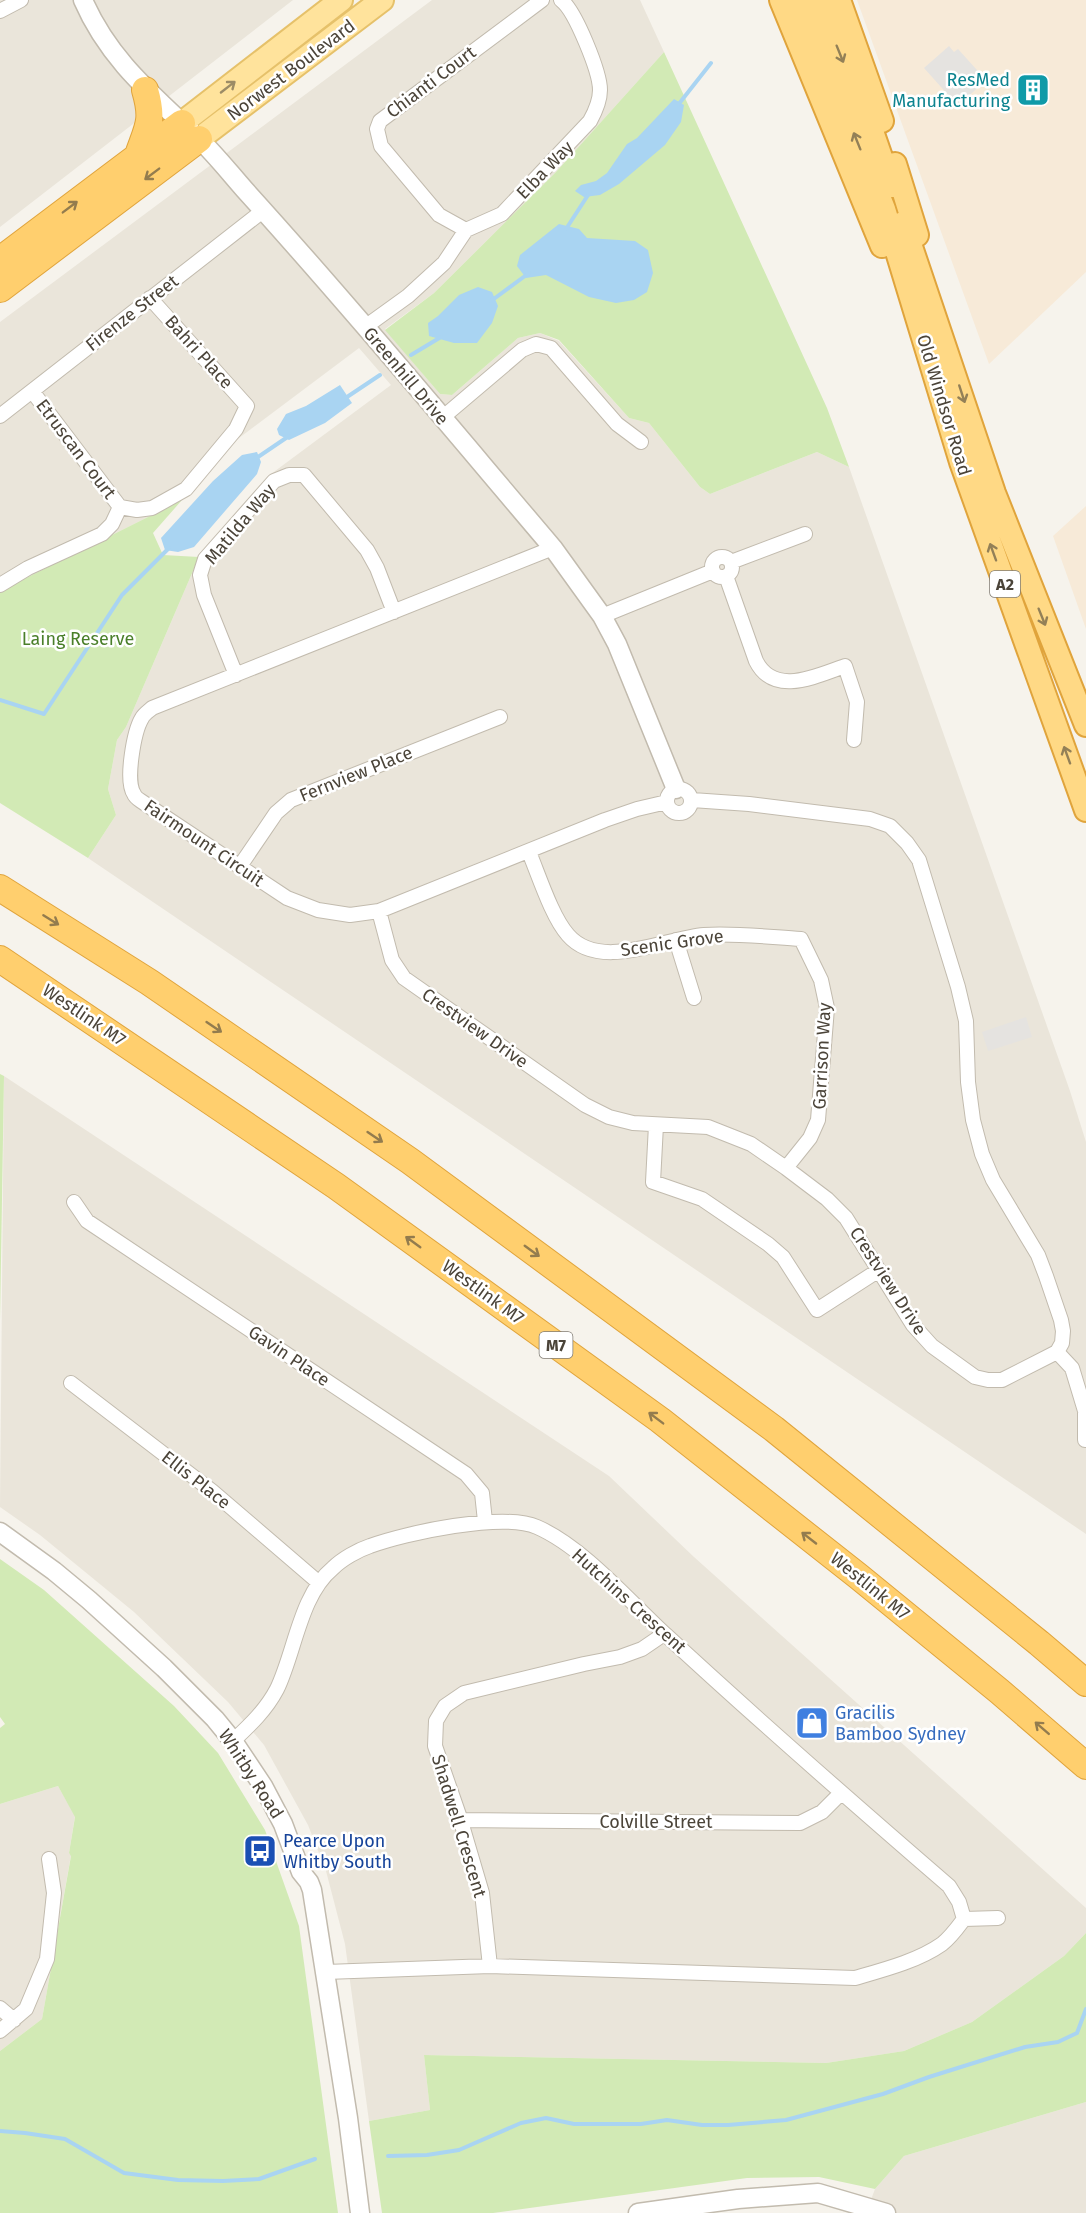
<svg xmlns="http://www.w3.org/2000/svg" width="1086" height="2213" font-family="'Fira Sans',sans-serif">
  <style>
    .residential { fill: #eae5da }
    .commercial { fill: #f7ead8 }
    .green { fill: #d2eab5 }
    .parking { fill: #e5e3e0 }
    .water { fill: #a9d4f2 }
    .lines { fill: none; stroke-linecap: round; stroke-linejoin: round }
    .stream { stroke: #a9d4f2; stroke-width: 4 }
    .minor-casing { stroke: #c2bbae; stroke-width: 16 }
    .tertiary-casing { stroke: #c2bbae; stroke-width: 21 }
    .primary-casing { stroke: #e6c16a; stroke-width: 26 }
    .trunk-casing { stroke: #e0a43c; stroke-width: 26 }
    .motorway-casing { stroke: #e0a43c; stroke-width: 28 }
    .minor { stroke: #fff; stroke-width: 14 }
    .tertiary { stroke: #fff; stroke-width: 18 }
    .primary { stroke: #ffe39c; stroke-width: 22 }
    .trunk { stroke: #ffd985; stroke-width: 22 }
    .motorway { stroke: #ffcf6e; stroke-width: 26 }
    .oneway { stroke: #938057 }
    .oneway2 { stroke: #9c8c66 }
    .oneway3 { stroke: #937c4e }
    .labels { text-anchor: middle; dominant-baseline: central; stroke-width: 5; stroke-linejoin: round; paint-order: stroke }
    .shield { fill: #fff; stroke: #817c74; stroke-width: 1.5 }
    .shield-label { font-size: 16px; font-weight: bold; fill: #4b4439 }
    .street-label { font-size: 18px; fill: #4b4439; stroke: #fff }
    .culture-label { font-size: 18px; fill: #0d838f; stroke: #fff; text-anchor: end }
    .park-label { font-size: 18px; fill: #4a7f2a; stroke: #fff }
    .shop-label { font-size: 18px; fill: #366cbe; stroke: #fff; text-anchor: start }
    .transit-label { font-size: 18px; fill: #164399; stroke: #fff; text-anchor: start }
  </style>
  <rect width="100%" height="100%" fill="#f6f3ec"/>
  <path class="residential" d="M0,0h293l-293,227z
    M432,0h208l24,52 -108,120 -122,121 -49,36 55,65 12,1 66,-57 22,-5 19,8 70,77 20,5 51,64 10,7 107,-42 32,15 221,624 16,51v392l-998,-676 28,-43 -8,-26 9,-49 9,-13 73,-170 68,-80 124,-92 -32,-37 -128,96 -49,56 -156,78 -26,15v-271z
    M4,1076l605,400 85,81 392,351v25l-22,23 -92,66 -68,29 -78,12 -402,-8 6,55 -61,11 -24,-177 -19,-73 -18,-46 -44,-80 -36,-43 -94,-90 -94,-77 -40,-28z
    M58,1786l17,30 -6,37 2,2 -29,164 -42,32v-247z
    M1086,2102v111h-220l9,-24 29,-33z"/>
  <path class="commercial" d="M857,0h229v272l-97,92z
    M1086,506v123l-33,-93z"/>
  <path class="green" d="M664,52l163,356 22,59 -32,-15 -107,42 -10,-7 -51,-64 -20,-5 -70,-78 -19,-7 -22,5 -66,57 -12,-1 -55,-64 49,-37 122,-121z
    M182,500l-29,33 10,22 36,2 -73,170 -9,13 -9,49 8,26 -28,43 -88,-55v-210l26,-15z
    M0,1074l4,2 -4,245z
    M0,1559l44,31 130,116 44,47 47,77 34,96 39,287h-338v-162l42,-32 29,-163 -2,-3 6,-36 -17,-31 -58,18v-76l5,-4 -5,-7z
    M1086,1933v169l-182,54 -29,33 -56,-12 -72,1 -254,35h-111l-13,-92 61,-11 -6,-55 402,8 78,-12 68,-29 92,-66z"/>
  <path class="parking" d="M949,46l5,6 4,-3 28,31 -28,26 -34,-38z
    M1026,1017l6,20 -44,14 -6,-19z"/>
  <path class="water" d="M674,99l10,6 -3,17 -16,23 -46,39 -19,11 -16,2 -9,-6 6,-6 15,-4 11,-8 20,-29 10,-6z
    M559,224l20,5 8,9 48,3 13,9 5,23 -6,19 -13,8 -18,3 -27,-6 -43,-22 -20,3 -9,-12 3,-11z
    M478,287l14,5 6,14 -6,17 -15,20h-23l-25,-7 -1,-13 10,-7 21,-21z
    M340,385l12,18 -27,20 -36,17 -10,-5 -2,-6 9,-15 20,-8z
    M257,452l4,10 -4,12 -63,73 -16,5 -13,-2 -4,-12 52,-57 29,-26z"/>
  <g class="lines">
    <path class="stream" d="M678,105l33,-42
      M566,229l24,-37
      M491,301l38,-28
      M411,355l30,-18
      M344,399l36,-24
      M255,459l34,-23
      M0,700l44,14 78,-119 47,-47
      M0,2131l25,2 40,6 59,34 54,7 45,1 36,-2 56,-20
      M388,2156l39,-1 32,-5 62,-27 25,-5 28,6h67l26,-4 35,5h26l58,-5 97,-26 46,-17 96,-30 33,-5 19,-9 9,-24"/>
    <g class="minor-casing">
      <path id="minor" d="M0,11l21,-11
        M466,230l36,-16 88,-93c5,-9 10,-20 10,-31 0,-18 -25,-80 -39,-90
        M365,327l43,-31 36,-33 22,-33 -27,-15 -58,-69 -4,-17 3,-8 162,-121
        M32,391l88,116
        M0,416l264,-206
        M442,418l80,-68 14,-6 15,4 66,76 24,18
        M120,507l17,3 15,-2 34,-19 50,-60 11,-23 -97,-108
        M553,548l-401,160c-3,3 -8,6 -10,10 -8,13 -17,63 -8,76 1,3 4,5 7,7l146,97 31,12 32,5 29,-4 226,-91 32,-11 30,-7
        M712 567a10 10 0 1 1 20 0a10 10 0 1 1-20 0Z
        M731,562l74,-28
        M726,576l30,85c18,36 60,15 89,5l12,36 -3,38
        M0,585l28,-17 74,-34 10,-10 8,-17
        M602,616l111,-45
        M236,675l-32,-80 -4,-20 5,-16 69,-78 15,-6h15l63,75 10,18 17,44
        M667 801a12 12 0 1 1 24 0a12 12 0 1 1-24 0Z
        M529,852c10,24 23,65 39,83 32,37 97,3 136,0 32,-2 65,2 97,4l20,41 6,28 -9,112 -8,18 -24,30
        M240,866l36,-53 15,-13 209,-83
        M379,911l13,49 12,18 181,127 24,12 24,6 75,4 43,17 35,24 41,31 19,19 67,107 19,21 43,31 13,3h14l55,-28 5,-9 1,-12 -2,-11 -15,-44 -8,-21 -45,-75 -11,-26 -9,-34 -5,-38 -2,-61 -8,-34 -39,-127 -12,-17 -17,-17 -20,-7 -121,-15 -57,-4
        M676,940l18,58
        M656,1125l-3,57 49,17 66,45 15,13 34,53 62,-40
        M74,1202l13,19 379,253 16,19 3,28
        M1057,1352l15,16 13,43v29
        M71,1383l141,108 106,91
        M233,1741c17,-16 33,-31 44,-52 18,-37 23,-94 56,-121 9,-9 25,-18 37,-22 35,-13 133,-34 167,-19 46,20 92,74 129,108 93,86 188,169 283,251l10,16 5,17
        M461,1820l339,3 22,-11 19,-19
        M964,1919l34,-1
        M490,1966l-8,-73 -23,-78 -24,-69 1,-25 9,-15 19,-13 120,-29 36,-7 22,-8 22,-15
        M326,1972l164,-6 365,12c28,-8 63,-17 87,-34 9,-7 16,-17 22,-25
        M0,2008l14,12
        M0,2031l26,-22 21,-50 7,-66 -5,-34"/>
    </g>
    <g class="tertiary-casing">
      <path id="tertiary" d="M83,0c26,60 70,95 115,138 17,16 31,34 46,51 106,117 207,239 309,359l49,68 15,28 59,145
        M0,1532l54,39 35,29 75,68 51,51 18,22 30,45 20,38 18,48 8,10 3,8 36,228 12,95
        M638,2213l100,-14 80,-6 68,20"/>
    </g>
    <g class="primary-casing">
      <path id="primary" d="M182,123l159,-123
        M199,139l183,-139"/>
    </g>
    <g class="trunk-casing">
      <path id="trunk" d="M781,0l101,246
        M801,0l83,209 77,253 125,348
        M818,0l55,134 18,52
        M839,0l43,121
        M895,164l22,71
        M903,223l91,270 92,232"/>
    </g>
    <g class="motorway-casing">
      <path id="motorway" d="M138,155c10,-29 16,-34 7,-65
        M0,260l182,-137
        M0,289l199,-150
        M0,888l149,94 261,179 364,268 265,214 47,40
        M0,959l336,227 324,234 198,156 141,115 87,75"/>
    </g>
    <use href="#minor" class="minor"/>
    <use href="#tertiary" class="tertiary"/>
    <use href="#primary" class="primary"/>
    <use href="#trunk" class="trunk"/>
    <use href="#motorway" class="motorway"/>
  </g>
  <defs><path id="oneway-shaft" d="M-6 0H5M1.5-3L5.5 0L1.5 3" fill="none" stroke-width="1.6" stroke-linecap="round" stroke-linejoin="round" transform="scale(1.5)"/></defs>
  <g class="oneway">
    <use href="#oneway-shaft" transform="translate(840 54) rotate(68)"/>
    <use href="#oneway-shaft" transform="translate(857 141) rotate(-112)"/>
    <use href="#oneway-shaft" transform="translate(962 394) rotate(72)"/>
    <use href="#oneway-shaft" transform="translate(993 552) rotate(-110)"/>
    <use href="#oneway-shaft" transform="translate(1042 617) rotate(68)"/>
    <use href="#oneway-shaft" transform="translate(1067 755) rotate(-110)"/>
  </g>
  <use class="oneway2" href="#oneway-shaft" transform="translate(228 87) rotate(-38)"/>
  <g class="oneway3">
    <use href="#oneway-shaft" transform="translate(152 174) rotate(143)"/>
    <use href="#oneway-shaft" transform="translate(70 207) rotate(-37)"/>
    <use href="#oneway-shaft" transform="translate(51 920) rotate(32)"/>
    <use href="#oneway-shaft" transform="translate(214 1027) rotate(34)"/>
    <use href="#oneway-shaft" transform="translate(375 1137) rotate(34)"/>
    <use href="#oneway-shaft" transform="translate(413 1242) rotate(-144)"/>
    <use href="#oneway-shaft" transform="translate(532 1251) rotate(36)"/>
    <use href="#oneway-shaft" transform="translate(656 1418) rotate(-143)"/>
    <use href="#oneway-shaft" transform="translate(809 1538) rotate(-142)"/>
    <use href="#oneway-shaft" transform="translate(1042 1728) rotate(-139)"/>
  </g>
  <defs>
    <g id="building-square" transform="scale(1.725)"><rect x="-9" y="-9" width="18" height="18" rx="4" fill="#0f9aa8" stroke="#fff"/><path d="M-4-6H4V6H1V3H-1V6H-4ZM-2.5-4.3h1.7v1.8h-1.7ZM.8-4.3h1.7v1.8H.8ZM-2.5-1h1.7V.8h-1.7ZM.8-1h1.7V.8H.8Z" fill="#fff"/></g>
    <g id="shop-square" transform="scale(1.725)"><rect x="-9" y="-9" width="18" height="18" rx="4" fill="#3f7fe0" stroke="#fff"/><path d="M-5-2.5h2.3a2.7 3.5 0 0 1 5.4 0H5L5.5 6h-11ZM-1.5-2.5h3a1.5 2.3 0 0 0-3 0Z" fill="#fff"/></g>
    <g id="bus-square" transform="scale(1.725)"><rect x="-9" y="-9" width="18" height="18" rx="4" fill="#1a4fb4" stroke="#fff"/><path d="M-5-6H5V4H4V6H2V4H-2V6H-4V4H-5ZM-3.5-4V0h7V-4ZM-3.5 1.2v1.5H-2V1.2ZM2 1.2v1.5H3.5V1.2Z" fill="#fff"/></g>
  </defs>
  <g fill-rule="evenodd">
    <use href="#building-square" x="1033" y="90"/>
    <use href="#shop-square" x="812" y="1723"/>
    <use href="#bus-square" x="260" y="1851"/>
  </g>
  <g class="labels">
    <g class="shield">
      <rect x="990" y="571" width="30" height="26" rx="4.5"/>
      <rect x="539.5" y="1332" width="33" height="26" rx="4.5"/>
    </g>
    <g class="shield-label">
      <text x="1005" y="584">A2</text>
      <text x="556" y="1345">M7</text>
    </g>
    <g class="street-label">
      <text transform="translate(291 70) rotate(-37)">Norwest Boulevard</text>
      <text transform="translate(431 82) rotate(-37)">Chianti Court</text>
      <text transform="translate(545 170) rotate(-46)">Elba Way</text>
      <text transform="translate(132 313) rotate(-38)">Firenze Street</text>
      <text transform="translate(199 352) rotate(48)">Bahri Place</text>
      <text transform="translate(406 376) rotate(50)">Greenhill Drive</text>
      <text transform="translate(944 405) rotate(73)">Old Windsor Road</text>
      <text transform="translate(76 449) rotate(53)">Etruscan Court</text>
      <text transform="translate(240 524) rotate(-50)">Matilda Way</text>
      <text transform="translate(356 774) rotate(-22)">Fernview Place</text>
      <text transform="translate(204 843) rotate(34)">Fairmount Circuit</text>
      <text transform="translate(672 943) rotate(-8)">Scenic Grove</text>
      <text transform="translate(84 1015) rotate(34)">Westlink M7</text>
      <text transform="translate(475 1028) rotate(35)">Crestview Drive</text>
      <text transform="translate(822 1056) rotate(-87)">Garrison Way</text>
      <text transform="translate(888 1281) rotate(57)">Crestview Drive</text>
      <text transform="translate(483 1292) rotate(36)">Westlink M7</text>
      <text transform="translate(289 1356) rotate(34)">Gavin Place</text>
      <text transform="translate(196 1480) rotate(38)">Ellis Place</text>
      <text transform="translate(870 1586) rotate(39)">Westlink M7</text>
      <text transform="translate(629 1601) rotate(42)">Hutchins Crescent</text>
      <text transform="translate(251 1774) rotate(57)">Whitby Road</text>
      <text x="656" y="1822">Colville Street</text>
      <text transform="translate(459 1826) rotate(73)">Shadwell Crescent</text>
    </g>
    <g class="culture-label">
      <text x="1010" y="80">ResMed<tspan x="1010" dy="21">Manufacturing</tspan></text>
    </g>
    <g class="park-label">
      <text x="78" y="639">Laing Reserve</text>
    </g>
    <g class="shop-label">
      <text x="835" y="1713">Gracilis<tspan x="835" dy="21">Bamboo Sydney</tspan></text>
    </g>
    <g class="transit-label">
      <text x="283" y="1841">Pearce Upon<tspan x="283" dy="21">Whitby South</tspan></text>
    </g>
  </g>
</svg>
